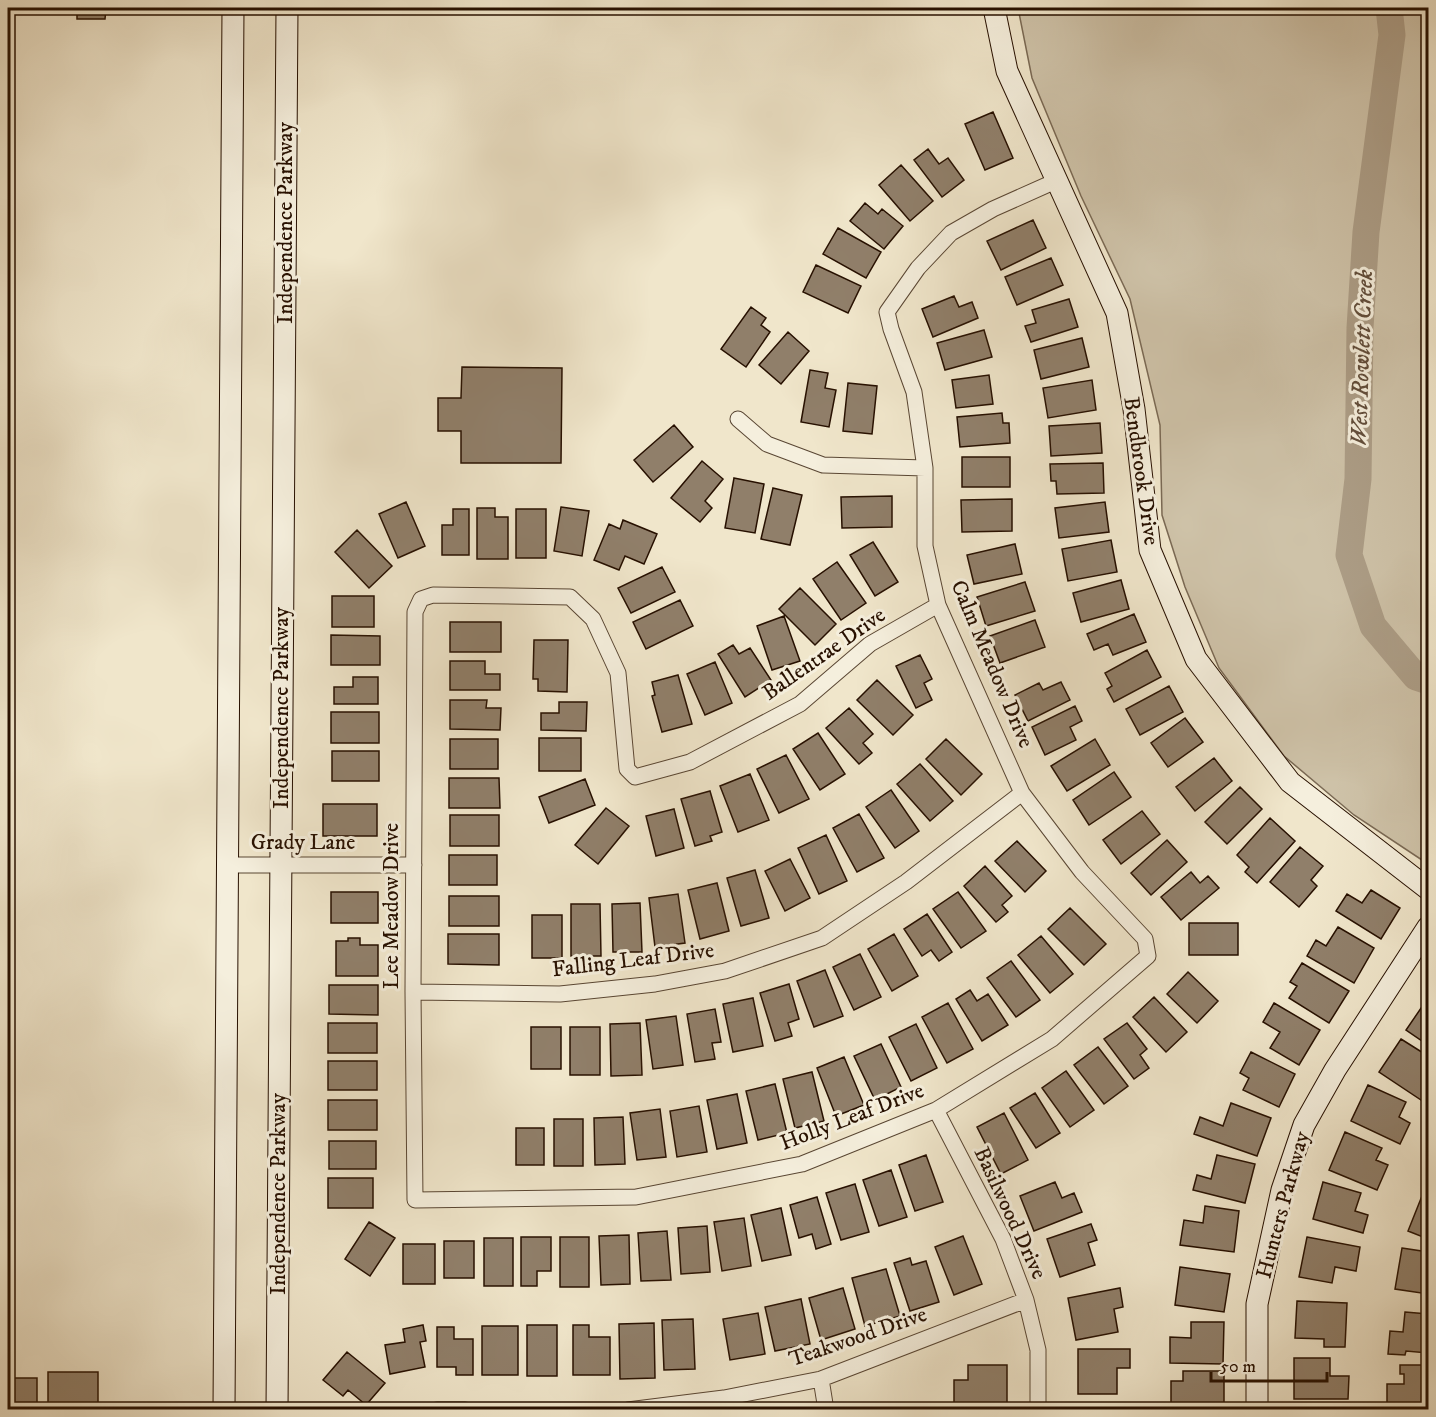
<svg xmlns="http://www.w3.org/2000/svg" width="1436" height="1417" font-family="'IM FELL DW Pica',serif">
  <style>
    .green { fill: #cec2a8; stroke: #7a6954; stroke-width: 1.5 }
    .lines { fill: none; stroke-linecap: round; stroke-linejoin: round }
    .river { stroke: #ac9d86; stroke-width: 27 }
    .building { fill: #907f6a; stroke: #271000; stroke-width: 1.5 }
    .street-casing { stroke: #594633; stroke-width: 17 }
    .secondary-casing { stroke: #271000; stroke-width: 23 }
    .street { stroke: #f5efdd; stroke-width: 15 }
    .secondary { stroke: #f5efdd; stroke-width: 21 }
    .labels { text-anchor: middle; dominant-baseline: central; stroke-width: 6; stroke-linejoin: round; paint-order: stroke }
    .street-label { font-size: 22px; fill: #271000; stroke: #f5efdd }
    .water-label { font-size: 24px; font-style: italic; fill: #634f3c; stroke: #f5efdd }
  </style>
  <rect width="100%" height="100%" fill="#f0e6cb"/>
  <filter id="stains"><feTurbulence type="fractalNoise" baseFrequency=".00333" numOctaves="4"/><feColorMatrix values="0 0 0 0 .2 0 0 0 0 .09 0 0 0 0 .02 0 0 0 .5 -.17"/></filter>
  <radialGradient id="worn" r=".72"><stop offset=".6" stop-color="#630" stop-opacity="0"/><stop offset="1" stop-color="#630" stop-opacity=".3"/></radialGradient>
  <path class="green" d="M1018,8h410v856l-74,-49 -70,-59 -65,-88 -34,-81 -23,-72 -2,-90 -30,-126 -49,-103 -49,-118z"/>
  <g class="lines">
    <path class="river" d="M1389,8l3,27 -26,197 -6,96 -2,151 -9,76 24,71 43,51 12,4"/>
  </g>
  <path class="building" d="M77,8h29l-1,11h-28z
    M993,112l20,46 -28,12 -20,-46z
    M928,149l11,15 9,-6 16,22 -22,17 -28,-37z
    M901,165l32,36 -23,20 -31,-36z
    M865,203l13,11 4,-5 21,17 -19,23 -34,-28z
    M1033,220l13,28 -45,22 -14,-29z
    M838,228l43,24 -15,26 -43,-24z
    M1051,258l12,27 -46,20 -12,-28z
    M816,265l45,21 -13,27 -45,-21z
    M954,296l5,11 13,-5 6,16 -45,19 -11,-28z
    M1069,299l9,28 -47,15 -6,-16 11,-3 -4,-13z
    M751,307l15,11 -5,7 9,7 -24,35 -25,-18z
    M984,330l8,27 -47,13 -8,-27z
    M788,332l21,19 -28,33 -22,-19z
    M1082,338l7,29 -48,12 -7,-29z
    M462,367l100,1 -1,95h-100v-32h-23v-33h23z
    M810,370l18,3 -3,15 11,2 -7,37 -28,-5z
    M989,375l4,29 -37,4 -4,-28z
    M1092,380l4,30 -48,8 -5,-30z
    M848,383l29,3 -5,48 -29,-3z
    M1002,413l1,10h6l1,20 -50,4 -3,-30z
    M1100,423l2,30 -51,3 -2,-30z
    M674,425l19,22 -40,35 -19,-22z
    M962,457h48v30h-48z
    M702,461l21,18 -18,22 7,7 -12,14 -29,-24z
    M1103,463l1,30 -47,1 -1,-13h-5l-1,-17z
    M734,478l30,6 -9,49 -30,-5z
    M773,488l29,7 -12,50 -29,-6z
    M892,496v31l-50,1 -1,-31z
    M1012,499v32l-50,1 -1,-32z
    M406,502l19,44 -27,12 -19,-44z
    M1105,502l4,30 -50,6 -4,-30z
    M561,507l28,4 -7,45 -28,-5z
    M477,508h18v9h13v42h-31z
    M453,509h16v46h-27v-30h11z
    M516,509h30v49h-30z
    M623,520l34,14 -13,30 -19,-8 -6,14 -25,-10 15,-36 11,5z
    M357,530l35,36 -23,22 -34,-36z
    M1111,540l6,32 -49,9 -6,-32z
    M873,542l25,40 -23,14 -25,-41z
    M1015,544l7,30 -48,10 -7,-29z
    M837,562l29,41 -25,17 -28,-41z
    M662,567l13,25 -44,21 -13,-25z
    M1121,580l8,29 -48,13 -8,-29z
    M1025,582l10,29 -49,15 -9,-29z
    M800,588l36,36 -21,21 -36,-36z
    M332,596h42v31h-42z
    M680,600l13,26 -47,23 -13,-27z
    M1134,614l12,28 -33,13 -5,-11 -14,6 -7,-16z
    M784,616l16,45 -28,9 -15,-44z
    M1035,620l10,27 -45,16 -10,-27z
    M450,622h51v30h-51z
    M331,635l49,1v29h-49z
    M534,640h34l-1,52 -29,-1v-12h-5z
    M733,645l6,9 11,-6 21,32 -26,17 -27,-43z
    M1147,650l14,27 -47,25 -7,-13 5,-3 -7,-13z
    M920,655l12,24 -8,4 8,17 -16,8 -20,-42z
    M450,661h35v13h15v16h-50z
    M715,662l17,41 -27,12 -18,-41z
    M678,675l14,49 -30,8 -10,-36 3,-1 -3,-13z
    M353,677h25v27h-44v-17h19z
    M877,680l36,35 -20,20 -36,-35z
    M1061,682l9,18 -42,21 -13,-26 24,-12 4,7z
    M1169,686l14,26 -43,23 -14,-26z
    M450,700h37l-1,8h15l-1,22 -50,-1z
    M559,702h28l-1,29 -45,-1v-17h18z
    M1075,706l7,15 -12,6 6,13 -31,15 -13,-28z
    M849,708l24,26 -10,9 9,10 -13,11 -33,-36z
    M331,712h48v31h-48z
    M1185,718l18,24 -35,25 -17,-24z
    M818,733l27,41 -25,16 -27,-41z
    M539,738h42v33h-42z
    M450,739h48v30h-48z
    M946,739l36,35 -21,21 -35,-36z
    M1095,739l15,26 -43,26 -16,-25z
    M332,751h47v30h-47z
    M786,755l23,44 -30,14 -22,-44z
    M1214,758l18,23 -37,30 -19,-24z
    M920,764l33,37 -23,20 -33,-37z
    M1114,772l17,25 -42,28 -16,-25z
    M750,774l19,46 -31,12 -18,-46z
    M449,778h50l1,30h-51z
    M585,779l10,26 -46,18 -10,-26z
    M1240,787l22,22 -35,35 -22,-22z
    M891,790l28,41 -24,17 -29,-41z
    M710,791l12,41 -12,4 2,5 -17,5 -14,-47z
    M323,804h54v32h-54z
    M606,808l23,18 -31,38 -23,-19z
    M674,809l10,39 -28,8 -10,-40z
    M1142,811l18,23 -39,30 -18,-24z
    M859,814l25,44 -27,14 -24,-44z
    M450,815h49v31h-49z
    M1270,818l25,23 -38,42 -12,-11 4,-5 -12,-12z
    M826,835l21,46 -28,13 -21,-46z
    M1167,840l20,22 -36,33 -20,-22z
    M1017,841l29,30 -21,21 -30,-31z
    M1300,847l23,19 -12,14 6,6 -18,21 -29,-25z
    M449,855h48v30h-48z
    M790,859l20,39 -25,13 -20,-40z
    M985,866l27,30 -10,9 6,7 -12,10 -32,-36z
    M755,870l14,48 -28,8 -14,-48z
    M1191,872l9,11 8,-7 11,12 -38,32 -20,-23z
    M717,883l12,48 -29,8 -12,-49z
    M1371,890l29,18 -19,31 -45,-28 11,-17 15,9z
    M331,892h47v31h-47z
    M958,892l28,39 -25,17 -28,-39z
    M678,894l7,49 -30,4 -6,-49z
    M449,896h50v30h-50z
    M640,903l2,49h-29l-1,-48z
    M571,904h29l1,52h-30z
    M1070,908l36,36 -22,21 -36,-36z
    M927,914l25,38 -13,9 -8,-11 -9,6 -18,-27z
    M532,915h30v43h-30z
    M1189,923h49v32h-49z
    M1338,927l36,21 -20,35 -47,-27 9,-16 10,6z
    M448,934h51v31l-51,-1z
    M894,934l24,42 -26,15 -24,-42z
    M1041,936l32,38 -23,19 -32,-38z
    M348,938h12v7h18v31h-42v-35h12z
    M860,954l21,43 -27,13 -21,-43z
    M1011,961l29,39 -24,17 -29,-39z
    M1302,963l47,28 -20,32 -40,-25 8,-12 -7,-4z
    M825,970l18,46 -29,11 -17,-46z
    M1188,972l30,29 -21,22 -30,-29z
    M789,984l10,35 -11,4 4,13 -17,5 -15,-48z
    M329,985h49v30l-49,-1z
    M970,990l7,11 11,-7 20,31 -26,16 -26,-42z
    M1154,997l33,35 -21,20 -33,-35z
    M753,998l10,48 -30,6 -10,-48z
    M1428,998v47l-22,-15z
    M948,1003l25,46 -26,14 -25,-46z
    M1274,1003l46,27 -21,35 -29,-17 10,-16 -17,-10z
    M715,1009l6,33 -9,1 3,16 -20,3 -8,-48z
    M676,1016l7,49 -30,4 -7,-49z
    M328,1023h49v30h-49z
    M640,1023l2,52 -31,1 -1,-52z
    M1127,1023l20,26 -7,6 9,13 -15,11 -30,-40z
    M916,1024l21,44 -26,13 -22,-44z
    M531,1027h30v42h-30z
    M570,1027h30v48h-30z
    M1401,1039l27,17v8l-5,7 5,4v20l-4,7 -45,-30z
    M881,1044l20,43 -26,13 -21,-44z
    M1098,1047l30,39 -24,18 -30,-39z
    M1251,1052l44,22 -16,33 -36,-17 6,-12 -9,-5z
    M844,1057l20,48 -28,11 -19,-48z
    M328,1061h49v29h-49z
    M1066,1071l28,39 -24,17 -28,-39z
    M812,1072l12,49 -29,7 -12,-49z
    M775,1084l12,49 -29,7 -12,-49z
    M1368,1085l38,17 -7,15 11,6 -10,21 -49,-23z
    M1035,1093l25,40 -24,15 -26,-40z
    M737,1094l10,49 -30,6 -10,-49z
    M328,1100h49v30h-49z
    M1231,1103l40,15 -14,38 -63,-22 6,-17 23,9z
    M699,1106l8,46 -30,5 -7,-46z
    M660,1109l6,48 -29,3 -7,-47z
    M1004,1113l24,47 -27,14 -24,-47z
    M623,1117l2,47 -30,1 -1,-47z
    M554,1119h29v47h-29z
    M516,1128h28v37h-28z
    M1345,1132l37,16 -6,12 12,5 -11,25 -48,-20z
    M329,1141h47v28h-47z
    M926,1155l17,47 -28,9 -16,-46z
    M1217,1155l38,9 -10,39 -52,-13 4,-15 14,4z
    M891,1170l16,47 -28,9 -16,-46z
    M328,1178h45v30h-45z
    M1055,1182l7,16 12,-5 8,19 -48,19 -14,-35z
    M1323,1182l38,11 -6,18 13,4 -5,18 -50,-14z
    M855,1184l14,48 -28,8 -15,-47z
    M1422,1196l6,2v41l-20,-8z
    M817,1197l14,47 -15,5 -4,-15 -13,4 -9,-33z
    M1205,1206l34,5 -5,41 -54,-7 4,-25 19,3z
    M781,1208l10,47 -29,6 -11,-46z
    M744,1218l7,48 -29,5 -8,-49z
    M369,1222l26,16 -25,38 -25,-17z
    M1091,1224l6,16 -9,3 7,22 -35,12 -13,-38z
    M707,1226l3,46 -29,2 -3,-46z
    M667,1231l4,49 -30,1 -3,-48z
    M629,1235l1,49 -29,1 -2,-49z
    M963,1236l19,48 -28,11 -19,-48z
    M521,1237h30v34h-14v15h-16z
    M560,1237h29v50h-29z
    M1307,1237l53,10 -4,24 -21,-4 -3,16 -33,-6z
    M484,1238h29v48h-29z
    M444,1241h30v37h-30z
    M403,1244h32v40h-32z
    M1402,1248l26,4v42l-33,-5z
    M910,1258l2,7 14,-4 13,41 -29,9 -16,-48z
    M1180,1267l50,7 -6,38 -49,-7z
    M886,1269l14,47 -35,10 -13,-48z
    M843,1288l12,41 -34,11 -12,-42z
    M1120,1288l3,19 -9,2 4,23 -42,8 -8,-42z
    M801,1299l9,45 -35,7 -10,-44z
    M1297,1301l50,2 -2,44h-21v-8l-29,-1z
    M1405,1312l23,2v39l-22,-2 -1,4 -17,-1 2,-23 13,1z
    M758,1313l7,41 -35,6 -7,-41z
    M693,1319l2,50 -31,1 -2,-50z
    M1191,1322h33l-1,42 -53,-1v-26l21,1z
    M654,1323l1,55 -35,1 -1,-55z
    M423,1325l3,16 -6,1 5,25 -35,7 -5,-29 20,-3 -2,-13z
    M527,1325h30v51h-30z
    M573,1325h16v12h21v38h-37z
    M482,1326h36v49h-36z
    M437,1327h17v12h19v36h-17v-8h-19z
    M1078,1349h52v19h-13v26h-39z
    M347,1352l38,31 -19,22 -18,-15 -5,6 -20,-16z
    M1294,1358h36v18h19l-1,23h-54z
    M968,1365h39v41h-53v-26h14z
    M1400,1365h28v40h-41v-21h17v-10h-4z
    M1183,1371h41v39h-53v-29h12z
    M48,1372h50v38h-50z
    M8,1378h29v32h-29z
    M864,1407h47v3h-47z"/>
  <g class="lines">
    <g class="street-casing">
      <path id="street" d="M738,419l29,25 56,21 102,3
        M938,605l-68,39 -70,60 -110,58 -55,15 -8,-8 -9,-96 -25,-54 -23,-22 -137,-2 -12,4 -6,13 -2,380 2,208 221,-3 166,-33 134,-54 116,-71 96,-83 -3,-17 -63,-67 -60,-79 -84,-188 -13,-59v-78l-11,-76 -23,-63 -4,-17 31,-44 33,-35 42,-24 65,-29
        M227,865h187
        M413,992l147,2 95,-10 70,-13 97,-33 84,-56 116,-89
        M936,1110l67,129 23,61 12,50v60
        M821,1379l5,31
        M437,1410h28
        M628,1410l96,-12 97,-19 205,-79"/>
    </g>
    <g class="secondary-casing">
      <path id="secondary" d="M994,8l13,63 110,242 17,96 16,141 46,109 94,123 138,107
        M224,1410l9,-1402
        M277,1410l10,-1402
        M1257,1410v-106l25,-114 22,-65 31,-55 93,-143"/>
    </g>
    <use href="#street" class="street"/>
    <use href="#secondary" class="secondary"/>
  </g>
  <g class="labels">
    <g class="street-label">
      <text transform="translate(285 223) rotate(-90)">Independence Parkway</text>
      <text transform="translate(1141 471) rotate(82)">Bendbrook Drive</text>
      <text transform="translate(824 654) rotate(-35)">Ballentrae Drive</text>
      <text transform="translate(992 664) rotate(67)">Calm Meadow Drive</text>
      <text transform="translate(281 708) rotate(-90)">Independence Parkway</text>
      <text x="303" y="842">Grady Lane</text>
      <text transform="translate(391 906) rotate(-90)">Lee Meadow Drive</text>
      <text transform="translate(633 960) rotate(-7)">Falling Leaf Drive</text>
      <text transform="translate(852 1117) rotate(-21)">Holly Leaf Drive</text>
      <text transform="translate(278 1194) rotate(-90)">Independence Parkway</text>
      <text transform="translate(1283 1205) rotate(-75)">Hunters Parkway</text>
      <text transform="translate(1010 1213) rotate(65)">Basilwood Drive</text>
      <text transform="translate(858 1337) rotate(-19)">Teakwood Drive</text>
    </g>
    <g class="water-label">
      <text transform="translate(1362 358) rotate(-88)">West Rowlett Creek</text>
    </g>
  </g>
  <rect width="1436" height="1417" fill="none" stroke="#f0e6cb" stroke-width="30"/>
  <rect x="9" y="9" width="1418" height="1399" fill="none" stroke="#271000" stroke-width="3"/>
  <rect x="15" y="15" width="1406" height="1387" fill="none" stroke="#271000" stroke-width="1.5"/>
  <path d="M1211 1372v9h116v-9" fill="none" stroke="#271000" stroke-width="3"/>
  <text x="1220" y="1372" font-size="18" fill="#271000" stroke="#f5efdd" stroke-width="4.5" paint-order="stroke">50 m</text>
  <rect width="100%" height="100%" filter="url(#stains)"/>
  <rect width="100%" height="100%" fill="url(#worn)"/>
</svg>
